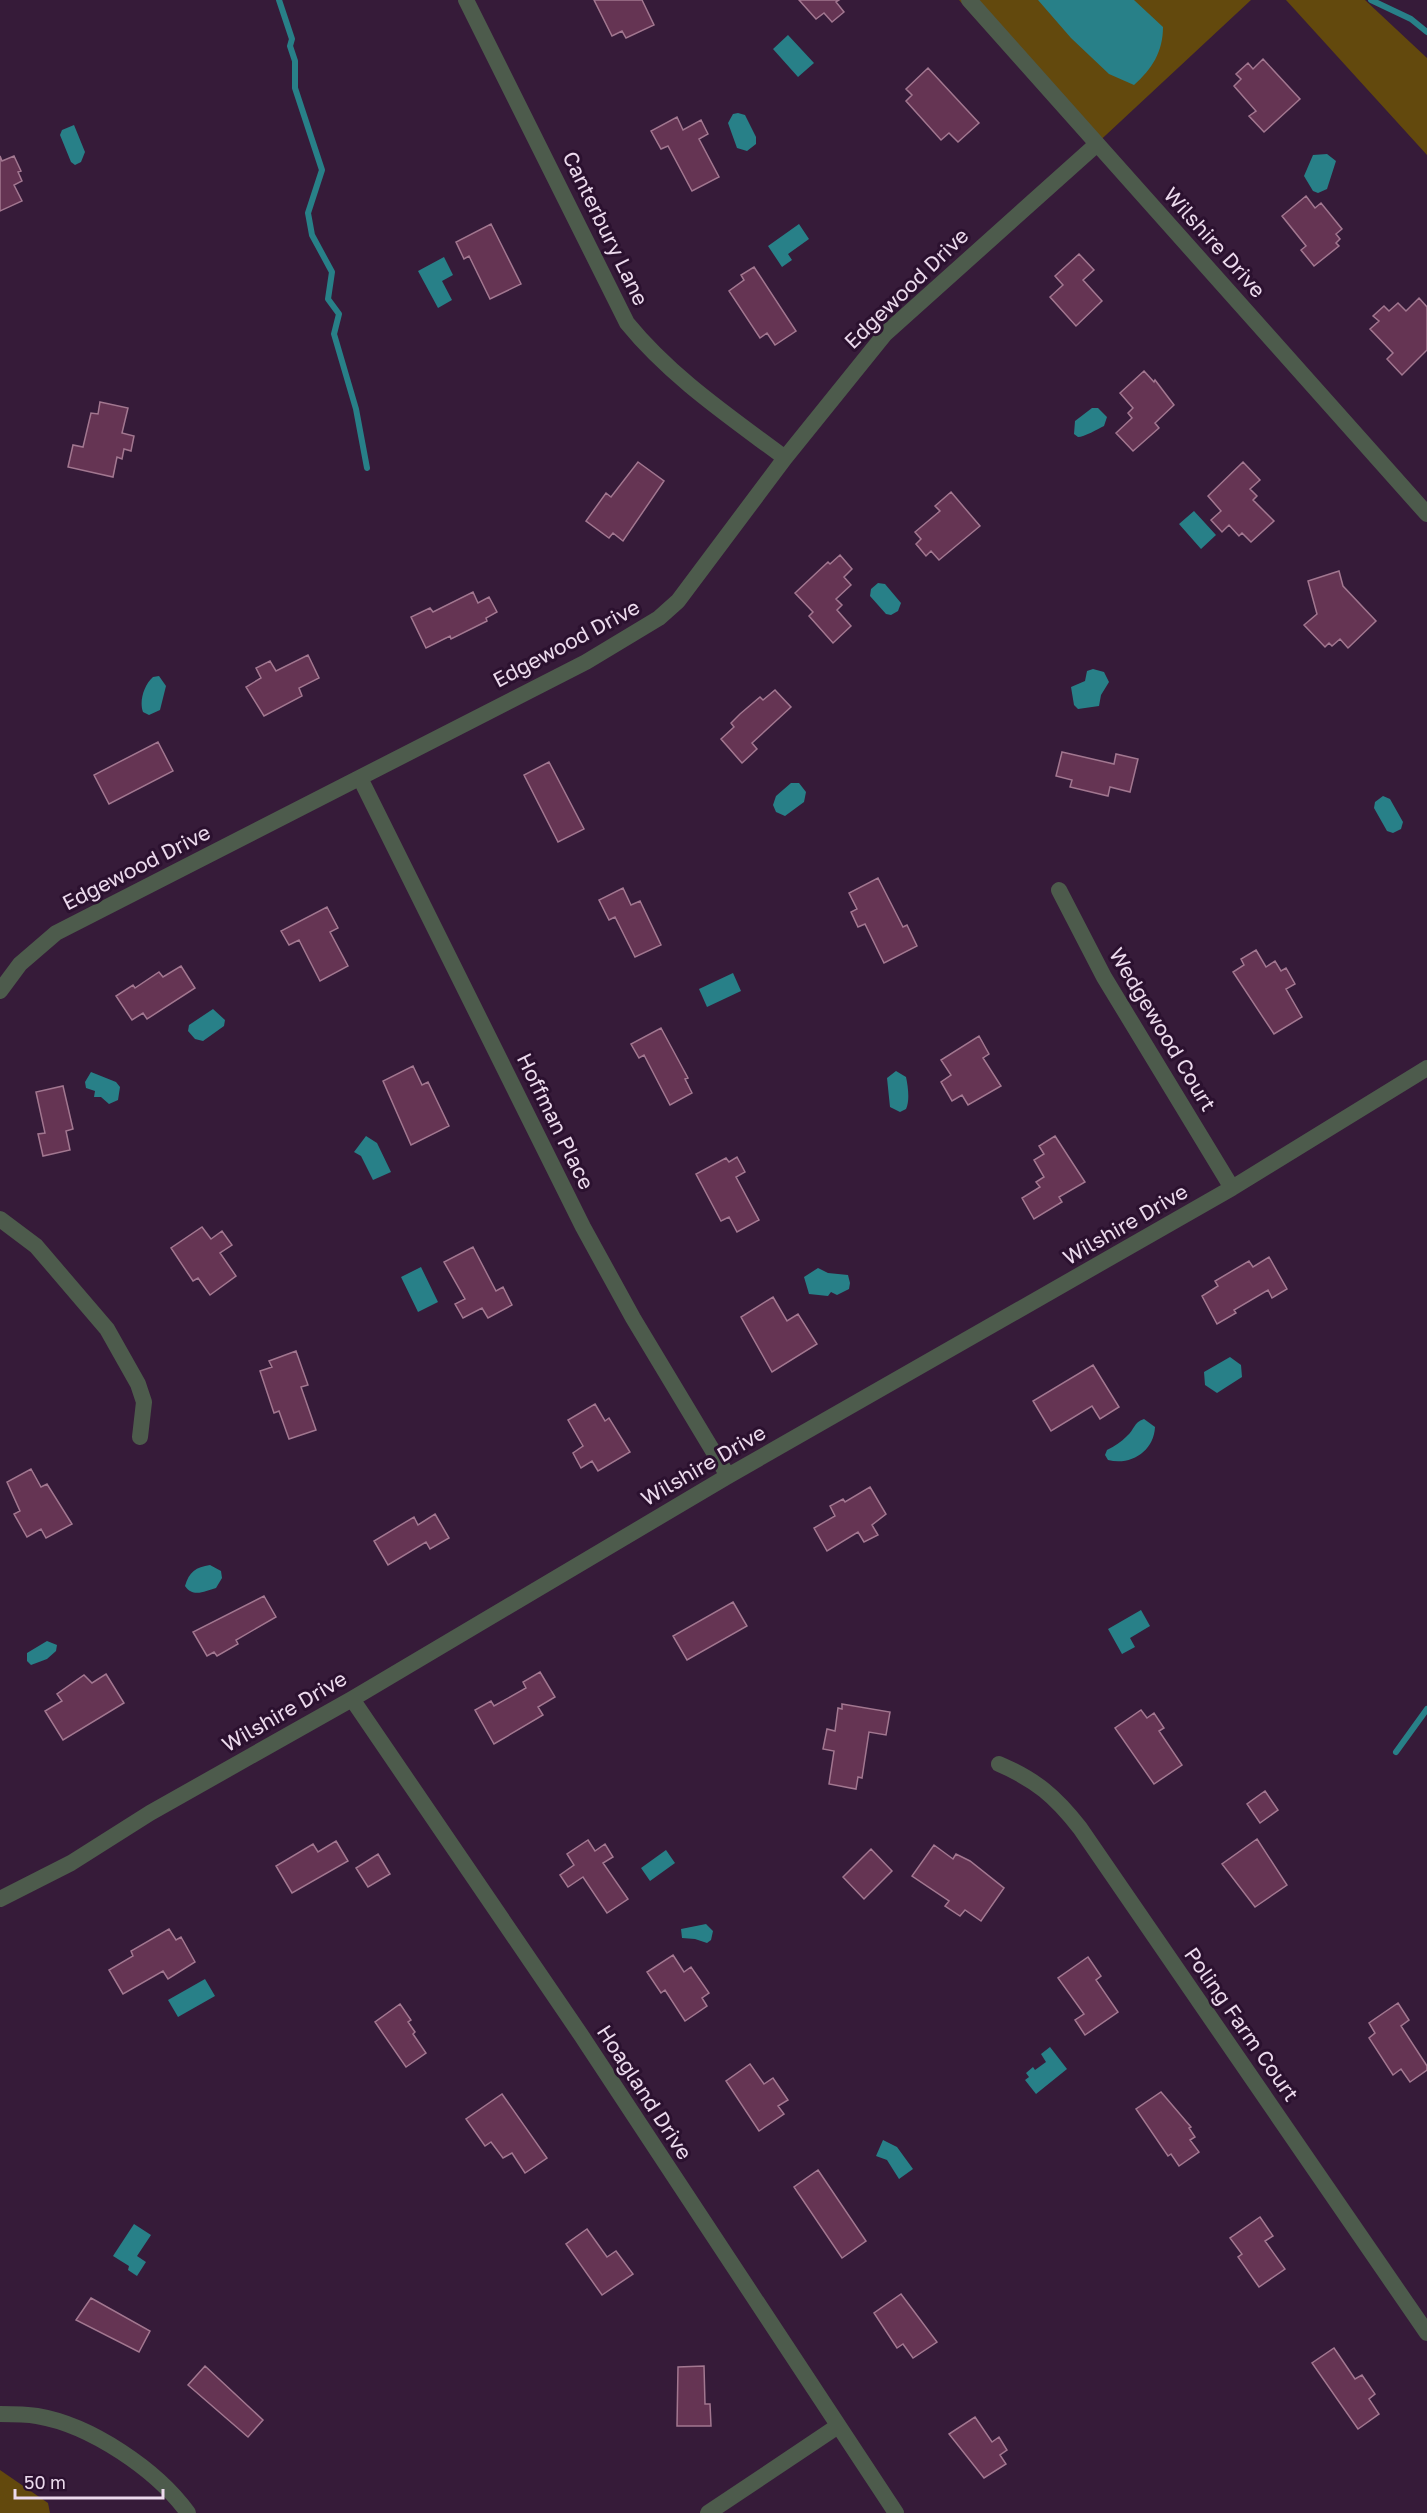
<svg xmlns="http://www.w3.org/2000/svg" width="1427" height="2513" font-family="'Golos Text',sans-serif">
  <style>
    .green { fill: #63490d }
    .water { fill: #288088 }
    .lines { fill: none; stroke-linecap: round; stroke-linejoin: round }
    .stream { stroke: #288088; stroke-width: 6 }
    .building { fill: #653453; stroke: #a27790; stroke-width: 1.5 }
    .minor { stroke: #4d5b4c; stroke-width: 16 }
    .labels { text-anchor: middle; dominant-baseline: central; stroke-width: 6; stroke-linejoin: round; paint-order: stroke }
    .street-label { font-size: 21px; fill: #ecdaed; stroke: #2b112f }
  </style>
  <rect width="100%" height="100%" fill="#361b39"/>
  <path class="green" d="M959,0h292l-159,148z
    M1286,0h79l62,58v97z
    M0,2470l48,33 2,10h-50z"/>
  <path class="water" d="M1038,0h96l29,27c0,25 -11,42 -29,58l-25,-11 -38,-36z
    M788,35l26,28 -16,14 -25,-28z
    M738,113l7,2 11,22v7l-9,7 -10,-3 -9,-25 5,-9z
    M74,125l11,27 -4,10 -6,3 -4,-3 -11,-27 2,-5z
    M1327,154l9,7 -9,28 -9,4 -5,-2 -9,-15 9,-21z
    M799,224l10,15 -21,15 4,6 -10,7 -14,-21z
    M444,257l9,18 -11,6 10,19 -14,8 -20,-37z
    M1092,408h6l9,9 -3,9c-6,3 -20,11 -26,11l-4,-3 1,-13z
    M1194,511l22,24 -15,14 -22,-25z
    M878,583l7,1 16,19 -3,8 -7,4 -5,-1 -16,-18 1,-7z
    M1093,669l11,3 5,10 -8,13 -2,11 -21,3 -4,-4 -3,-18 14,-6 2,-10z
    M159,676l7,10 -6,24 -11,5 -6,-3c-4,-11 1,-27 10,-35z
    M791,783h8l7,9 -2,10 -19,14 -9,-4 -3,-7 3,-9z
    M1383,796l7,3 13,23 -2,7 -8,4 -6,-2 -13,-23 1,-6z
    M733,973l8,18 -34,16 -8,-18z
    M213,1009l12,11 -1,6 -21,15 -8,-2 -7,-8 1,-6z
    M896,1071l10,6c2,9 4,24 0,32l-6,3 -10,-5 -3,-29z
    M91,1072l25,10 4,5 -2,13 -9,4 -8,-7h-7l1,-6 -9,-3 -1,-6z
    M366,1136l11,7 14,29 -18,8 -12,-24 -7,-4z
    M421,1267l17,35 -20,10 -17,-35z
    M818,1268l10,5 20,2 2,8 -1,6 -12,6 -6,-3 -3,4 -19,-2 -5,-17z
    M1230,1357l11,8 1,12 -25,16 -12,-8 -1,-13z
    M1144,1419l11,8c-1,24 -24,39 -47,33l-3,-5 2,-5c8,-4 14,-8 20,-14 8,-7 6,-13 17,-17z
    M210,1565l11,6 1,7 -6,10c-11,3 -23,10 -31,-2 4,-14 11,-19 25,-21z
    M1141,1610l9,16 -20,12 5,9 -13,7 -14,-25z
    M47,1641l10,4 -1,6 -9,8 -16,6 -4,-4v-8z
    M666,1850l9,13 -25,18 -9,-13z
    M706,1924l7,7 -2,9 -4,3 -12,-4 -13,-1 -1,-9z
    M205,1979l10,17 -37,21 -10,-17z
    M1050,2047l17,22 -31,25 -11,-14 4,-3 -3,-4 7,-6 2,3 11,-8 -5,-8z
    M883,2140l14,7 16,22 -14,10 -12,-19 -11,-4z
    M134,2224l17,11 -14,21 9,6 -9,14 -9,-6 1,-4 -16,-10z"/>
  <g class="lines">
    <path class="stream" d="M279,0l13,39 -2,7 5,15v27l27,82 -14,43 4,22 20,37 -4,27 11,15 -5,20 22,75 11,59
      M1371,0l40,19 16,13
      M1396,1752l31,-43"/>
  </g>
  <path class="building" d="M594,0h48l12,25 -28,13 -4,-7 -10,5z
    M799,0h40l-3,2 8,10 -12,10 -8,-9 -8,6z
    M1263,59l37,40 -36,33 -15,-16 7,-5 -22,-25 7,-7 -5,-5 12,-11 5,6z
    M928,68l51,55 -21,19 -9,-9 -8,7 -35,-39 6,-6 -6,-6z
    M677,117l6,13 18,-10 7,14 -9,5 20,38 -27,14 -24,-45 -7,3 -10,-18z
    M0,156l2,5 12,-5 7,15 -3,1 4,9 -8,4 8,16 -22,10z
    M1306,196l9,12 6,-5 21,26 -6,5 4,5 -4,4 3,3 -25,20 -13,-16 5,-4 -24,-30z
    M491,224l30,60 -31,15 -21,-43 -5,3 -8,-17z
    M1079,254l15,16 -11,10 19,21 -26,25 -26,-29 13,-12 -8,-9z
    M754,267l42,64 -21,14 -8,-12 -7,5 -31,-47 15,-11 -3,-5z
    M1419,298l8,9v43l-25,25 -15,-16 6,-6 -23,-24 9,-8 -6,-5 11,-10 5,5 9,-8 8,8z
    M1144,371l10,11 1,-2 19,25 -19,18 4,5 -26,23 -17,-18 16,-15 -4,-5 5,-5 -13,-15z
    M100,402l28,6 -6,25 12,3 -3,15 -7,-2 -2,10 -5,-2 -4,20 -45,-10 5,-22 10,2 8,-34 7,1z
    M638,462l26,19 -41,60 -10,-8 -4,5 -23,-17 20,-28 5,4z
    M1243,462l17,18 -10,9 7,7 -4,4 21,21 -23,21 -9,-9 -3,3 -10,-11 -7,7 -11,-12 10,-9 -13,-15z
    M951,492l29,34 -41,34 -8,-9 -5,5 -10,-12 5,-5 -6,-7 25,-21 -5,-5z
    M840,555l12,14 -8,8 7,8 -15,14 6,6 -5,5 14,16 -18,17 -24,-27 4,-4 -18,-19 33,-31 2,2z
    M1339,571l4,15 33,35 -28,27 -8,-9 -8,7 -3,-3 -4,4 -21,-22 13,-11 -9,-33z
    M473,592l5,11 11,-6 8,15 -11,6 1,3 -36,18 -1,-3 -24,12 -15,-31 19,-9 3,4z
    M308,655l11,23 -20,10 3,8 -38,20 -18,-29 15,-9 -5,-10 14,-7 6,10z
    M775,690l16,17 -39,36 5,6 -15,14 -21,-24 13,-12 -3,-4 9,-9 20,-17 3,3z
    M158,742l15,29 -64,33 -15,-29z
    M1062,752l52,12 2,-10 22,5 -8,33 -20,-5 -2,9 -38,-9 2,-7 -16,-4z
    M549,762l35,67 -26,13 -34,-67z
    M878,878l25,49 4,-2 10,21 -33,17 -19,-39 -7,3 -7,-15 6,-3 -8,-16z
    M623,888l8,17 9,-4 21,44 -26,12 -20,-40 -6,3 -10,-20z
    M327,907l11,21 -8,4 18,34 -28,15 -21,-41 -10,5 -8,-14z
    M1256,950l10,17 9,-6 6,10 5,-3 9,16 -9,5 16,28 -28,17 -41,-62 11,-7 -3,-6z
    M181,966l14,22 -48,31 -4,-6 -11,7 -16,-24 17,-11 2,3 24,-16 4,5z
    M661,1028l27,50 -3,1 7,14 -22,12 -26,-50 -5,3 -8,-14z
    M979,1036l10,18 -6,4 18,28 -33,19 -6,-10 -10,6 -11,-19 10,-7 -10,-15z
    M413,1066l9,19 6,-3 21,44 -38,19 -28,-64z
    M63,1086l10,43 -7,2 4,19 -27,6 -5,-22 7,-1 -9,-41z
    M1055,1136l30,46 -26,15 3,5 -28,17 -12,-21 18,-11 -4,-5 8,-5 -10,-17 10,-6 -5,-8z
    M737,1157l8,15 -9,5 23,43 -22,12 -8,-15 -8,4 -25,-47 30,-16 3,4z
    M202,1227l9,12 11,-8 10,14 -12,8 16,23 -26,19 -12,-17 -5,3 -22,-33z
    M473,1247l23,44 7,-4 9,18 -24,13 -6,-10 -19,10 -8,-14 10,-5 -21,-37z
    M1269,1257l18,32 -15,9 -4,-8 -34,20 2,3 -19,11 -15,-28 16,-10 -3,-5 34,-20 4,6z
    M773,1297l14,24 11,-7 19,30 -45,28 -31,-55z
    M296,1351l12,34 -7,2 15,43 -27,9 -10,-28 -5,2 -14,-42 12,-4 -3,-6z
    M1093,1365l26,42 -19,12 -8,-13 -41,25 -18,-30z
    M595,1404l10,17 4,-3 21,34 -32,19 -6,-10 -11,7 -8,-15 10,-7 -15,-26z
    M31,1469l10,18 6,-3 25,40 -26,14 -5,-9 -14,8 -13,-23 6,-3 -13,-29z
    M870,1487l16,27 -14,11 6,10 -14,7 -6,-10 -31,19 -13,-23 21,-12 -5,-10 13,-7 2,3z
    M435,1514l14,24 -19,11 -4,-7 -38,23 -14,-24 40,-24 4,8z
    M264,1596l12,21 -40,23 2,4 -21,12 -3,-4 -7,4 -14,-24z
    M733,1602l14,24 -60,34 -14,-24z
    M540,1672l15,25 -17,10 5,8 -49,29 -19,-34 16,-9 3,5 32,-18 -3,-6z
    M106,1674l18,29 -61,37 -18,-29 17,-10 -5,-7 27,-19 8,8z
    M842,1704l48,8 -4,23 -17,-3 -7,46 -4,-1 -2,12 -27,-5 5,-33 -11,-2 4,-20 8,2 3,-23 4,1z
    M1141,1710l6,8 7,-5 10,15 -5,3 23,34 -28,19 -39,-56z
    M1265,1791l13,19 -18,13 -13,-19z
    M1257,1839l30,46 -32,22 -33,-43z
    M588,1840l7,11 10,-7 8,13 -10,6 25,36 -21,14 -24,-36 -15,10 -8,-12 14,-10 -7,-11z
    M336,1841l12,20 -56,32 -16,-27 37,-22 5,8z
    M934,1845l19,14 3,-5 14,7 34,27 -23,33 -16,-11 -5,6 -15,-10 4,-5 -37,-25z
    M871,1849l21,22 -28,28 -21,-22z
    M378,1854l12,20 -22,13 -12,-19z
    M169,1929l7,11 5,-3 14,25 -27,17 -5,-8 -40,23 -14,-24 24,-14 -2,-5z
    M673,1955l11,17 7,-5 18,26 -7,5 5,8 -22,15 -20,-31 -4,3 -14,-21z
    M1088,1957l13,19 -5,4 22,32 -33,23 -10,-15 9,-6 -26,-36z
    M1398,2003l11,17 -8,6 26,40v4l-17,12 -9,-13 -8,6 -24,-37 6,-5 -6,-10z
    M400,2004l11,16 -3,2 7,10 -2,2 13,19 -20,14 -31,-45z
    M750,2064l14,20 9,-6 15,22 -10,6 6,8 -25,17 -33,-50z
    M1161,2092l30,35 -2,1 6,9 -5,3 9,12 -20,14 -8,-12 -3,2 -32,-47z
    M502,2094l45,64 -22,15 -13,-20 -9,5 -12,-16 -6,4 -19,-27z
    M818,2170l48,71 -24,17 -48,-71z
    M1260,2217l13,19 -8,5 20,28 -26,18 -21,-30 4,-3 -12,-16z
    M587,2229l20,28 9,-6 17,23 -31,21 -36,-51z
    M901,2294l36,48 -24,16 -10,-14 -6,4 -23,-35z
    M91,2298l59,33 -11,21 -63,-32z
    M1334,2348l21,31 7,-4 13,19 -6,5 10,15 -21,15 -46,-66z
    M205,2366l58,54 -15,17 -60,-52z
    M704,2366l1,38h5l1,22h-34l1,-59z
    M975,2417l17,25 7,-5 8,13 -7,5 6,9 -22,14 -35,-44z"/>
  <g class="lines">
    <path class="minor" d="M466,0l161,323c44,54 102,93 158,135
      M969,0l458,514
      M360,778l223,449 50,91 95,158
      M1059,890l45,87 128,211
      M0,991l20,-27 36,-31 530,-271 73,-44 19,-17 107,-143 100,-124 212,-190
      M0,1219l36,27 71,83 31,55 6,18 -4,35
      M352,1699l229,336 315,478
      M999,1764c37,16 56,32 81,64l347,505
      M0,1899l71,-36 79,-50 202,-114 376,-223 504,-288 195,-120
      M0,2414c12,0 25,0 37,2 54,9 120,54 151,97
      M708,2513l130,-87"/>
  </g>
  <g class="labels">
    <g class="street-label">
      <text transform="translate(606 228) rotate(64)">Canterbury Lane</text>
      <text transform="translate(1215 242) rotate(48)">Wilshire Drive</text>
      <text transform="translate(906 288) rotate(-44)">Edgewood Drive</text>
      <text transform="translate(566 643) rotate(-28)">Edgewood Drive</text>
      <text transform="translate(136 867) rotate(-27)">Edgewood Drive</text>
      <text transform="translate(1163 1029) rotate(59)">Wedgewood Court</text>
      <text transform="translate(556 1121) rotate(64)">Hoffman Place</text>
      <text transform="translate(1125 1224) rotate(-30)">Wilshire Drive</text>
      <text transform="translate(703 1465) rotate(-30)">Wilshire Drive</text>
      <text transform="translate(284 1711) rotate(-30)">Wilshire Drive</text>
      <text transform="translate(1242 2024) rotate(55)">Poling Farm Court</text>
      <text transform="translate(645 2092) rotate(57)">Hoagland Drive</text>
    </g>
  </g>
  <path d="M15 2489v9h148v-9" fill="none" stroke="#ecdaed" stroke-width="3"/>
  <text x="24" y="2489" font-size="18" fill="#ecdaed" stroke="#2b112f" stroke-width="4.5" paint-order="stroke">50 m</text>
</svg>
